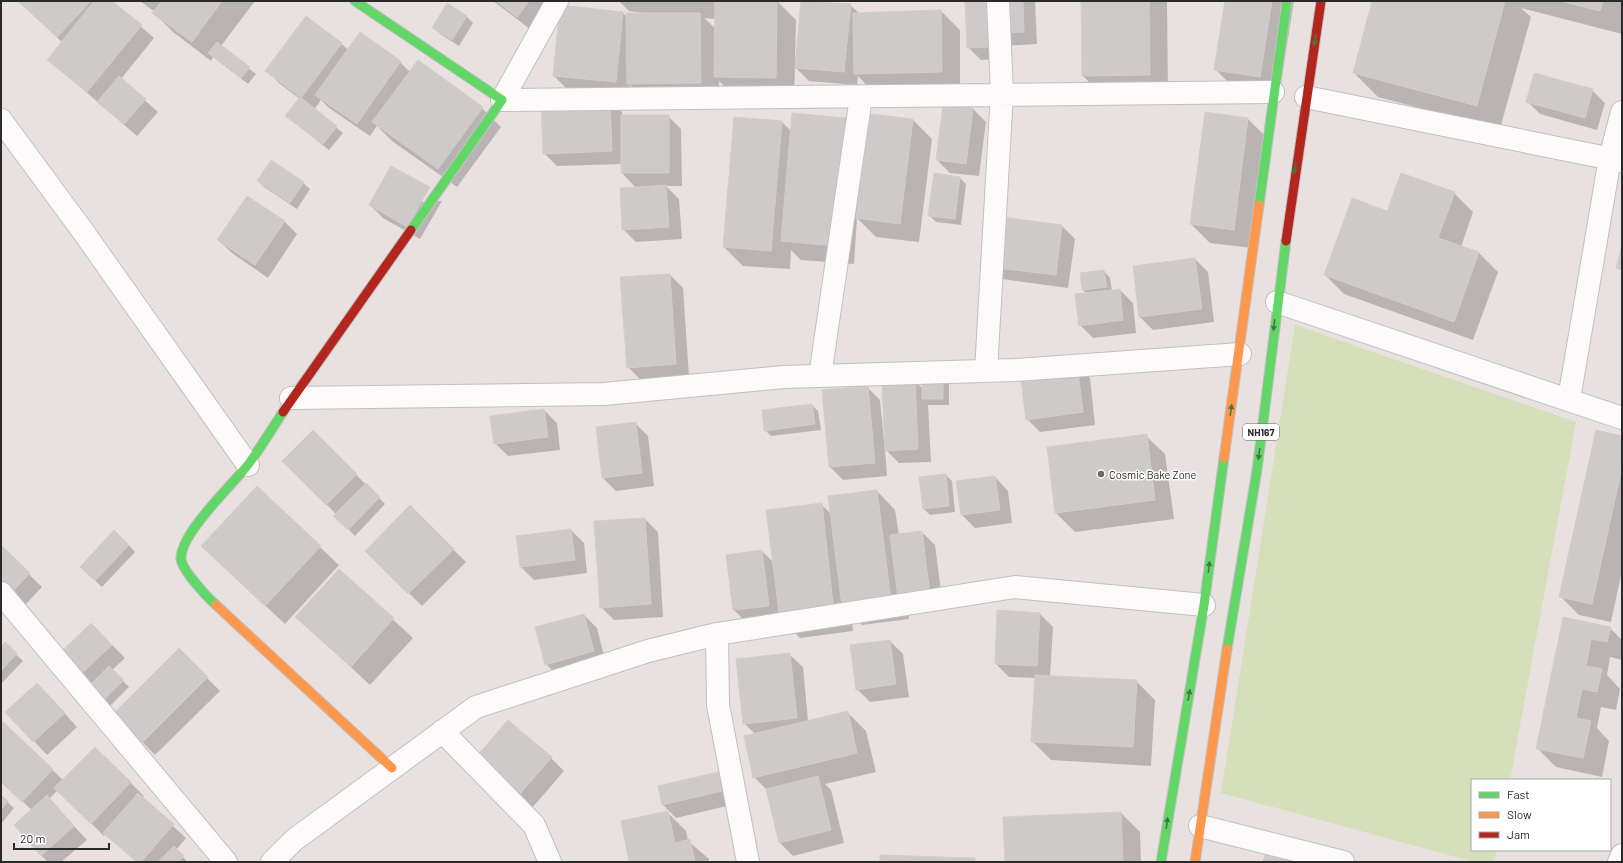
<svg xmlns="http://www.w3.org/2000/svg" width="1623" height="863" font-family="Barlow,sans-serif">
  <style>
    .green { fill: #d5e0ba }
    .shadow { fill: #0003; fill-rule: evenodd }
    .building { fill: #cecac9; stroke: #d3cdcc }
    .lines { fill: none; stroke-linecap: round; stroke-linejoin: round }
    .street-casing { stroke: #c2c0c1; stroke-width: 24 }
    .fast-casing { stroke: #c2c0c1; stroke-width: 11 }
    .slow-casing { stroke: #c2c0c1; stroke-width: 11 }
    .jam-casing { stroke: #c2c0c1; stroke-width: 11 }
    .street { stroke: #fcfafa; stroke-width: 22 }
    .fast { stroke: #63d668; stroke-width: 9 }
    .slow { stroke: #ff974d; stroke-width: 9 }
    .jam { stroke: #b3261e; stroke-width: 9 }
    .oneway { fill: #447746 }
    .poi-dot { fill: #6c6a6a; stroke: #fff; stroke-width: 1.5 }
    .labels { text-anchor: middle; dominant-baseline: central; stroke-width: 3; stroke-linejoin: round; paint-order: stroke }
    .shield { fill: #fff; stroke: #6a6a6a; stroke-width: 1 }
    .shield-label { font-size: 10px; font-weight: bold; fill: #2a2a2a }
    .poi-label { font-size: 11px; fill: #2a2a2a; stroke: #fff; text-anchor: start }
  </style>
  <rect width="100%" height="100%" fill="#e8e1e0"/>
  <path class="green" d="M1295,325l281,97 -66,358h-38v70h25l-3,12h-20l-253,-69z"/>
  <path class="shadow" d="M18,1h93l43,37 -33,41 37,33 -21,24 -88,-76 13,-18z
    M140,1h115l-34,45 35,28 -8,10 -35,-27 -2,4 -38,-29 -19,-19 1,-1z
    M493,1h59l-22,28z
    M619,1h158l19,19 -1,39h2l6,-58 47,4 9,8 82,-2 19,19v61l-87,1 -15,-16 -1,9 -48,-4 -14,-14 -1,30 -60,-1 -15,-15 1,20 -73,1 -17,-17 -1,10 -62,-6 -13,-13 7,-70 62,7 4,4 17,-3v-1l-15,-2zM704,18l12,1v10z
    M966,1h69l2,43 -35,2v13l-21,1 -13,-13z
    M1082,1h85l1,93 -66,1 -19,-19z
    M1226,1h68l-15,94 -45,-7 -19,-19z
    M1373,1h249v33l-101,-26 10,9 -31,112 -122,-32 -24,-24z
    M447,5l20,12 6,6 -14,23 -19,-12 -6,-7z
    M341,43l7,7 52,12 10,10 8,-11 64,47 19,19 -44,60 -65,-46 -15,-15 -7,10 -41,-28 -8,-8 -7,10 29,23 -14,17 -43,-34 14,-17 -20,-15 -13,-13z
    M1592,90l13,13 -8,27 -57,-16 -13,-13z
    M609,99l13,13 1,4h45l13,13 1,57h-16l13,13 3,40 -46,3 -13,-13 13,-41 -14,-15v-9l-65,2 -13,-13z
    M973,109l13,13 -7,54 -29,-3 -13,-13z
    M1205,114l43,5 19,19 -15,110 -42,-5 -19,-19z
    M845,119l19,18 -3,38h2l50,-55 19,19 -13,103 -43,-5 -19,-19 -3,46 -53,-4 -10,-10 -1,19 -47,-3 -19,-19 58,-125 10,10z
    M960,178l6,6 -5,41 -25,-3 -7,-7z
    M258,181l45,2 7,6 -13,20 -33,-22z
    M1454,193l19,19 -12,35 18,6 19,19 -25,68 -129,-46 -19,-19 63,-63z
    M442,201l-22,38 -37,-21 -13,-13z
    M988,216l74,10 13,13 -7,49 -73,-10z
    M284,221l13,13 -29,44 -36,-25 -14,-13z
    M1195,259l13,13 6,50 -61,8 -13,-13 -6,-50z
    M1104,271l6,7 2,13 8,-1 13,13 3,30 -43,5 -13,-13 7,-31 -4,-4z
    M670,275l13,13 6,89 -48,3 -13,-13z
    M1076,365l14,13 5,47 -55,7 -13,-13z
    M923,376l26,6v23h-21l3,57 -32,1 -14,-14 2,27 -44,4 -13,-13 -7,-76 44,-4 13,13 4,40h2l29,-59 8,8z
    M812,405l6,6 3,19 -50,6 -6,-6z
    M544,410l13,13 3,27 -52,6 -13,-13z
    M635,423l13,13 6,50 -38,5 -13,-13 -6,-50z
    M313,431l72,73 -30,32 -20,-20 2,-1 -54,-54z
    M1146,436l19,18 9,65 -99,13 -19,-19 -8,-65z
    M1622,437v134l-11,51 -32,-7 -19,-19z
    M946,475l6,6 3,31 -25,3 -6,-6z
    M995,477l13,14 4,32 -37,5 -13,-13z
    M877,491l18,19 4,25 23,-3 13,13 8,61h-35l1,13 -47,6 -11,-11 2,17 -53,7 -19,-19 -34,4 -13,-13 -6,-54 34,-5 12,12 47,-59 10,10z
    M410,507l56,55 -44,44 -56,-55z
    M645,519l13,13 5,85 -49,3 -13,-13z
    M571,530l13,13 3,30 -53,7 -13,-13z
    M129,545l6,7 -33,35 -15,-14z
    M1,547l41,40 -31,33 -10,-9z
    M320,547l19,18 -54,59 -63,-59z
    M339,570l74,68 -43,47 -73,-68z
    M998,612l42,2 13,13 -3,50 86,4 19,19 -4,66 -100,-6 -19,-19 4,-63 -27,-1 -13,-13z
    M584,615l13,13 9,36 -47,13 -13,-13z
    M1564,618l46,10 12,12v20l-12,-3 -3,18 13,14 -4,21 -15,-3 -4,21 12,13 -7,36 -46,-10 -19,-19z
    M91,624l34,34 -13,12 17,17 -27,27 -43,-58z
    M890,641l13,13 6,43 -39,5 -13,-13z
    M5,644l18,17 -22,23v-36z
    M179,650l41,41 -65,64 -40,-41z
    M789,654l14,13 5,54 39,-9 19,19 10,41 -51,12 6,6 13,53 -51,13 -13,-13 -13,-53 -13,-13 1,-43 -11,-11z
    M50,697l27,30 -30,28 -40,-43z
    M1,722l62,58 32,-32 49,48 -2,2 44,40 -10,12 12,12h-51l-31,-28 -2,2 -46,-46 -9,9 38,41 -26,22h-13l-7,-7 -9,-45 -31,-28z
    M551,758l13,13 -38,44 -43,-37z
    M717,773l13,13 5,18 -59,14 -13,-13z
    M1,796l13,12 -13,16z
    M667,812l19,19 2,10 21,18v3h-79z
    M1121,813l19,19 1,30h-135z"/>
  <path class="building" d="M18,1h73l-34,36z
    M94,1h18l30,24 -55,67 -40,-32z
    M162,1h60l-30,41 -40,-29z
    M496,1h33l-12,16z
    M715,1h62l-1,77 -62,-1z
    M801,1l50,3 -7,68 -49,-4z
    M965,1h58l1,31 -35,1 1,14 -23,1z
    M1081,1h68l1,74 -68,1z
    M1225,1h47l-12,76 -46,-7z
    M1372,1h133l-28,105 -124,-33z
    M1561,1h42l-3,10z
    M447,3l20,13 -15,24 -20,-12z
    M560,5l63,7 -7,70 -63,-6z
    M941,10l1,62 -88,2 -1,-61z
    M626,13h74l1,70 -74,1z
    M306,16l36,27 -41,55 -36,-27z
    M360,32l41,29 -44,63 -42,-29z
    M217,42l33,25 -9,11 -33,-25z
    M418,60l65,47 -45,62 -66,-47z
    M1534,73l59,16 -8,29 -59,-16z
    M119,76l27,23 -22,25 -27,-22z
    M300,97l37,29 -14,18 -38,-28z
    M610,98l2,53 -69,3 -2,-53z
    M943,105l30,3 -7,56 -30,-4z
    M1205,112l43,6 -14,112 -44,-6z
    M792,113l54,5 -11,128 -54,-5z
    M870,114l43,5 -13,105 -44,-6z
    M621,115h48v58h-48z
    M734,117l48,4 -11,130 -48,-4z
    M271,160l33,22 -14,21 -33,-22z
    M391,166l39,21 -23,40 -38,-22z
    M934,173l26,4 -5,42 -27,-3z
    M1401,173l54,19 -17,46 41,14 -25,70 -130,-47 28,-77 35,13z
    M666,185l3,42 -47,3 -2,-42z
    M247,196l38,25 -30,44 -38,-25z
    M987,215l75,10 -6,50 -76,-9z
    M1622,245v25l-6,-2z
    M1195,258l7,51 -63,8 -6,-51z
    M1104,270l3,17 -25,3 -2,-17z
    M670,274l6,90 -49,4 -7,-91z
    M1120,289l3,31 -44,6 -4,-32z
    M1077,364l6,48 -57,8 -6,-49z
    M943,374v25h-21v-24z
    M915,380l3,69 -33,2 -3,-70z
    M868,386l7,77 -46,4 -7,-77z
    M812,404l3,20 -51,7 -2,-21z
    M544,409l4,28 -54,7 -4,-28z
    M636,422l6,51 -40,5 -6,-51z
    M313,430l44,44 -31,31 -44,-44z
    M1596,430l26,6v31l-30,137 -33,-7z
    M1147,434l8,66 -100,13 -8,-66z
    M946,474l3,32 -26,3 -4,-32z
    M995,476l5,34 -39,5 -5,-34z
    M366,483l14,14 -32,33 -15,-14z
    M257,486l64,60 -56,60 -64,-60z
    M877,490l14,110 -49,6 -14,-110z
    M822,503l12,110 -54,7 -14,-110z
    M410,505l44,44 -46,45 -43,-43z
    M645,518l6,86 -51,4 -6,-87z
    M571,529l4,31 -55,7 -4,-31z
    M114,530l15,15 -34,36 -15,-14z
    M922,531l8,63 -32,4 -8,-63z
    M1,545l29,28 -29,31z
    M762,550l7,56 -36,4 -7,-55z
    M339,569l55,49 -43,49 -56,-50z
    M997,610l43,3 -3,53 -42,-2z
    M584,614l10,37 -49,14 -10,-38z
    M1563,617l48,10 -4,15 -16,-3 -5,27 16,3 -5,23 -15,-3 -6,29 15,3 -8,37 -47,-9z
    M91,623l21,22 -34,32 -21,-21z
    M890,640l6,44 -40,6 -6,-45z
    M5,642l12,11 -16,18v-24z
    M179,648l29,29 -66,66 -29,-29z
    M790,653l7,65 -54,6 -7,-65z
    M109,666l15,14 -29,28 -14,-14z
    M1035,675l102,5 -4,67 -102,-5z
    M37,683l28,30 -32,29 -28,-30z
    M848,711l9,42 -104,25 -9,-42z
    M1,720l52,49 -31,33 -21,-20z
    M508,720l44,37 -39,45 -44,-37z
    M95,747l36,35 -40,42 -37,-36z
    M718,772l4,19 -60,14 -4,-19z
    M818,776l13,54 -52,13 -13,-54z
    M138,793l36,31 -33,38h-4l-34,-29z
    M1,795l7,6 -7,9z
    M47,795l27,31 -33,30 -27,-31z
    M668,811l7,32 15,-4 5,23h-66l-8,-41z
    M1121,812l2,50h-118l-2,-45z
    M174,846l10,10 -6,6h-20z
    M1267,849l29,8 -1,5h-32z
    M880,855l95,3v4h-95z"/>
  <g class="lines">
    <g class="street-casing">
      <path id="street" d="M557,1l-55,99 771,-8
        M1306,97l316,64
        M1,120l81,110 166,235
        M1277,302l345,116
        M986,371l16,-278 -4,-92
        M820,376l41,-279
        M291,398l313,-4 180,-17 231,-7 225,-16
        M1569,399l41,-241 12,-46
        M1,593l225,269
        M717,634l1,71 30,157
        M442,731l92,94 16,37
        M1200,826l143,36
        M272,862l22,-22 182,-133 172,-56 69,-17 298,-47 189,18
        M1619,862l3,-7"/>
    </g>
    <g class="fast-casing">
      <path id="fast" d="M355,1l147,99 -91,130
        M1259,205l28,-204
        M216,605c-9,-8 -34,-35 -35,-46 -1,-25 50,-73 66,-93 13,-17 24,-36 36,-54
        M1227,649l30,-179 29,-229
        M1161,862l43,-257 20,-147"/>
    </g>
    <g class="slow-casing">
      <path id="slow" d="M1224,458l35,-253
        M216,605l176,163
        M1195,862l32,-213"/>
    </g>
    <g class="jam-casing">
      <path id="jam" d="M1286,241l35,-240
        M283,412l128,-182"/>
    </g>
    <use href="#street" class="street"/>
    <use href="#fast" class="fast"/>
    <use href="#slow" class="slow"/>
    <use href="#jam" class="jam"/>
  </g>
  <defs><path id="oneway-solid" d="M-6-.8H1V-3.2L6.5 0L1 3.2V.8H-6Z"/></defs>
  <g class="oneway">
    <use href="#oneway-solid" transform="translate(1315 40) rotate(99)"/>
    <use href="#oneway-solid" transform="translate(1295 168) rotate(99)"/>
    <use href="#oneway-solid" transform="translate(1274 325) rotate(97)"/>
    <use href="#oneway-solid" transform="translate(1231 410) rotate(-82)"/>
    <use href="#oneway-solid" transform="translate(1259 454) rotate(97)"/>
    <use href="#oneway-solid" transform="translate(1209 567) rotate(-83)"/>
    <use href="#oneway-solid" transform="translate(1189 695) rotate(-80)"/>
    <use href="#oneway-solid" transform="translate(1167 823) rotate(-82)"/>
  </g>
  <circle class="poi-dot" cx="1101" cy="474" r="4"/>
  <g class="labels">
    <rect class="shield" x="1243" y="424" width="36" height="16" rx="3"/>
    <g class="shield-label">
      <text x="1261" y="432">NH167</text>
    </g>
    <g class="poi-label">
      <text x="1109" y="474">Cosmic Bake Zone</text>
    </g>
  </g>
  <rect width="1623" height="863" fill="none" stroke="#2a2a2a" stroke-width="4"/>
  <rect x="1471" y="779" width="140" height="72" fill="#ffffff" stroke="#aaaaaa"/>
  <rect x="1479" y="792" width="20" height="6" fill="#63d668" stroke="#aaaaaa"/>
  <text x="1507" y="799" font-size="12" fill="#2a2a2a">Fast</text>
  <rect x="1479" y="812" width="20" height="6" fill="#ff974d" stroke="#aaaaaa"/>
  <text x="1507" y="819" font-size="12" fill="#2a2a2a">Slow</text>
  <rect x="1479" y="832" width="20" height="6" fill="#b3261e" stroke="#aaaaaa"/>
  <text x="1507" y="839" font-size="12" fill="#2a2a2a">Jam</text>
  <path d="M14 843v6h95v-6" fill="none" stroke="#2a2a2a" stroke-width="2"/>
  <text x="20" y="843" font-size="12" fill="#2a2a2a" stroke="#ffffff" stroke-width="3" paint-order="stroke">20 m</text>
</svg>
